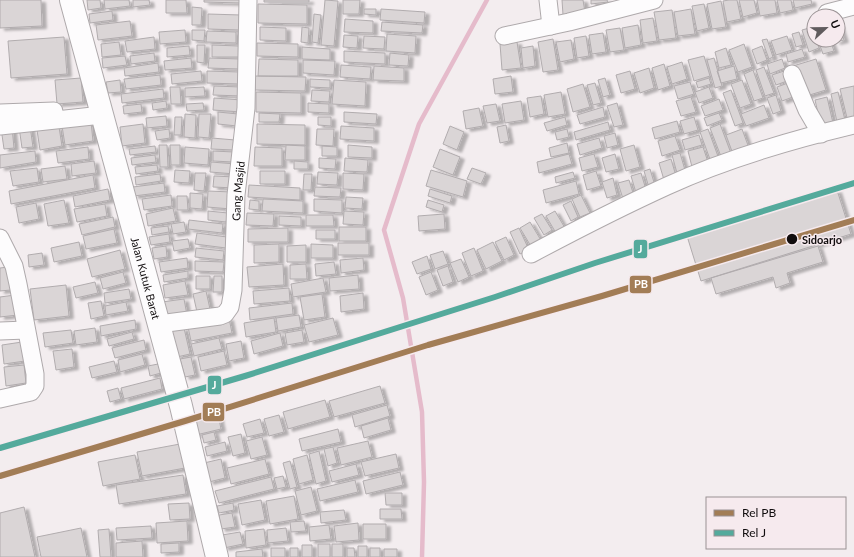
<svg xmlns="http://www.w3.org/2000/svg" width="854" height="557" font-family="Lato,sans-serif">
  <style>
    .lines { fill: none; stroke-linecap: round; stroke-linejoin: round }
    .stream { stroke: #e5bbcb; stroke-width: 4.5 }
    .building { fill: #dad5d6; stroke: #b1acae; filter: url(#shadow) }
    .street-casing { stroke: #aea9ab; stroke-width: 19 }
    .secondary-casing { stroke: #aea9ab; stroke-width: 24 }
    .street { stroke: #fdfcfd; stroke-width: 17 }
    .secondary { stroke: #fdfcfd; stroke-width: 22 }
    .rail-1-casing { stroke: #f6eaee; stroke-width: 9 }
    .rail-2-casing { stroke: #f6eaee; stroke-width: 9 }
    .rail-1 { stroke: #a27d56; stroke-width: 6 }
    .rail-2 { stroke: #54aa9c; stroke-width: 6 }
    .stop-dot { fill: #110d0e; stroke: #f6eaee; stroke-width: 1.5 }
    .labels { text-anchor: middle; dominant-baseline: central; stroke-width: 3; stroke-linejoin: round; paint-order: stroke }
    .street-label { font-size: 11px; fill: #110d0e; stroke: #f6eaee }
    .stop-label { font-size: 11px; font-weight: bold; fill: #110d0e; stroke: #f6eaee; text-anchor: start }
    .line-badge { stroke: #f6eaee; stroke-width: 1.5 }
    .badge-label { font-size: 11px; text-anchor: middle; font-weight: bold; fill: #fff }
  </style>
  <defs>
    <filter id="shadow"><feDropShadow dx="4.5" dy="2.5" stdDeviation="1" flood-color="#0004"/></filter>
  </defs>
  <rect width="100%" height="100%" fill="#f3edef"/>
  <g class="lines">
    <path class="stream" d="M422,557l2,-75 -2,-70 -19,-114 -19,-68 35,-106 68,-124"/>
  </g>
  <path class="building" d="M0,0h41l1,26 -42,2z
    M87,0h13l1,8 -13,2z
    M104,0h25l1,6 -25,3z
    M133,0h16l1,5 -17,2z
    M166,0h20l1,13h-21z
    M204,0h37v3l-37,-1z
    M264,0h45v2h-45z
    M325,0l13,1 -4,45 -13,-1z
    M343,0h17l-1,14h-16z
    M562,0h21l2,12 -22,3z
    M591,0h16l1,2 -17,2z
    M729,0h8l4,19 -14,3 -4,-21z
    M739,0h15l3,13 -14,4z
    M757,0h18l2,13 -17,3z
    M777,0h14l2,10 -13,3z
    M793,0h18l1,4 -17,4z
    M721,1l5,26 -14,2 -5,-25z
    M258,4l49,1v19l-49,-1z
    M704,4l5,24 -12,3 -5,-25z
    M192,7l10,1 -1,17h-9z
    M364,9h12v6l-12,-1z
    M381,9l44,3 -1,11 -44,-3z
    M691,9l4,25 -17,2 -4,-24z
    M672,10l4,28 -17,2 -5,-28z
    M112,11l1,9 -23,3 -1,-9z
    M208,14l33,1 -1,15 -32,-1z
    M314,14l7,1 -3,28 -6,-1z
    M653,18l4,23 -14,2 -3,-23z
    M345,19l28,2v12l-29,-1z
    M130,21l2,15 -34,4 -2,-15z
    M382,22l41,3 -1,8 -41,-2z
    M839,24l5,16 -8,2 -1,-2h3z
    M638,25l3,20 -16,3 -3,-20z
    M260,27l26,1v13l-26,-1z
    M302,27l7,1 -1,15 -7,-1z
    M813,27l1,13h3l2,8 -10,4 -7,-22z
    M620,28l4,22 -14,2 -4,-22z
    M185,30l1,12 -26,2 -1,-12z
    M192,30h13l-1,11 -12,-1z
    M207,31l29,1v11l-30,-1z
    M799,32l4,13 -7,2 -4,-13z
    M603,33l3,19 -14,2 -3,-19z
    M387,34l29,2 -1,17 -29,-2z
    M344,35l14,1 -1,12 -14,-1z
    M364,36l21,1 -1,12 -21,-1z
    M586,36l3,20 -12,2 -3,-20z
    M787,36l5,14 -16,5 -5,-14z
    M64,37l3,37 -56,4 -3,-37z
    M154,37l1,12 -28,3 -2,-11z
    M553,39l5,31 -15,2 -5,-30z
    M767,39l6,18 -4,2 -7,-19z
    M571,40l3,19 -14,3 -4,-20z
    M818,40h12l4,11 -11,3z
    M119,42l2,13 -19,2 -1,-13z
    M517,42l4,26 -19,2 -2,-26z
    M257,43l41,1v13l-41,-1z
    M744,44l8,23 -14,5 -9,-22z
    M197,45h8l-1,18 -7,-1z
    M212,45l27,1v11h-27z
    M189,46l1,9 -23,2v-9z
    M533,46l2,20 -12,2 -2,-20z
    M762,46l5,14 -10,4 -5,-14z
    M302,47l28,2v11l-28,-1z
    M726,48l5,17 -12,3 -4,-16z
    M802,49l3,8 -17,5 -2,-8z
    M344,51l41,2v11l-41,-2z
    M154,53l1,8 -24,3 -1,-8z
    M390,53l19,2 -1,11 -19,-1z
    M125,56l2,9 -24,3 -1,-10z
    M704,56l6,20 -16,5 -6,-21z
    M191,58l1,10 -27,2 -1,-9z
    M209,58l31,1v10l-32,-1z
    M714,58l8,28 -7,2 -8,-28z
    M259,59l39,1v16h-40z
    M782,59l3,9 -15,6 -3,-10z
    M816,59l10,31 -23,7 -10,-31z
    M303,60l32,1 -1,14 -31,-2z
    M682,62l5,17 -15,5 -5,-17z
    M158,63l1,9 -34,4 -1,-8z
    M664,64l6,22 -12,4 -6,-22z
    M341,65l30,2 -1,12 -30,-2z
    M374,66l30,2v13l-31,-1z
    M734,66l3,13 -16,4 -4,-12z
    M764,67l10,26 -9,3 -9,-26z
    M649,68l5,20 -14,5 -6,-20z
    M753,70l10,28 -9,3 -10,-27z
    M787,70l3,10 -14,5 -4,-10z
    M201,71l1,10 -30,3 -1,-10z
    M207,71l33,1 -1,12 -32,-1z
    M630,71l5,18 -14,4 -5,-18z
    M160,75l1,10 -35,4 -2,-10z
    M255,76l51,1 -1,14 -50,-1z
    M511,76l2,16 -18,2 -2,-15z
    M81,78l2,24 -26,2 -2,-24z
    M605,78l5,17 -7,2 -5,-17z
    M709,78l2,6 -13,4 -2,-6z
    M310,79l20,1v8l-20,-1z
    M120,80l1,12 -13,1 -2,-11z
    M334,80l32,2 -1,24 -33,-2z
    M742,80l9,24 -11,4 -9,-24z
    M690,82l4,12 -16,5 -4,-13z
    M595,83l6,20 -8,2 -6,-20z
    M788,83l5,14 -11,4 -5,-14z
    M583,84l7,23 -17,5 -6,-23z
    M214,86l27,1v9l-28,-1z
    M854,86v35l-6,1 -8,-33z
    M170,87h10l1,17h-10z
    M204,87l1,9 -20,1v-9z
    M709,87l4,11 -14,5 -4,-11z
    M163,89l1,9 -42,5 -1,-9z
    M312,90l18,1 -1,11 -18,-1z
    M731,90l12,33 -8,3 -12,-33z
    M256,92l45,1v20l-45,-1z
    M561,92l4,22 -17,3 -4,-22z
    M838,92l7,28 -8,2 -6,-28z
    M776,95l5,16 -8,3 -6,-16z
    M541,96l3,18 -14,3 -3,-19z
    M691,97l5,15 -15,4 -5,-15z
    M827,97l6,26 -12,3 -6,-26z
    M214,98l28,2 -1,12 -28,-2z
    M719,99l4,11 -18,6 -4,-10z
    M166,101l1,7 -14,2 -1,-7z
    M521,101l3,19 -19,3 -3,-19z
    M203,103l1,7 -17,1 -1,-7z
    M308,103l21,1v9l-21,-1z
    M617,103l6,22 -9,2 -7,-21z
    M141,104l1,8 -18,2 -1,-8z
    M496,104l4,17 -13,2 -4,-17z
    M764,105l5,13 -23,8 -5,-12z
    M603,107l2,10 -25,7 -3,-9z
    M479,108l4,18 -17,3 -3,-18z
    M218,112l20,2 -1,12 -19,-2z
    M344,112l33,2 -1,10 -32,-2z
    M259,113l21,1 -1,8h-20z
    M719,113l3,7 -15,6 -3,-8z
    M185,114l11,1 -1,23 -11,-1z
    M199,114h12l-2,24 -11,-1z
    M166,116l1,10 -20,2 -1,-10z
    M175,117h7l-1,18h-7z
    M318,117h13v9l-13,-1z
    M565,117l2,8 -20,6 -3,-8z
    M694,117l4,13 -14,4 -4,-13z
    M677,121l3,11 -25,7 -3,-11z
    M91,122l2,19 -28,4 -3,-19z
    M608,122l2,8 -34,10 -2,-8z
    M143,124l2,19 -23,3 -2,-19z
    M257,124l48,1v20l-48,-1z
    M720,124l12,32 -10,3 -12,-31z
    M506,125l3,16 -9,2 -3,-16z
    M30,126l3,21 -11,1 -3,-21z
    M341,126l33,2v13l-34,-2z
    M450,126l14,6 -7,18 -14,-6z
    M12,127l2,21 -10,1 -3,-21z
    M59,127l3,19 -22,4 -3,-20z
    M169,129l1,9 -13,2 -2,-9z
    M317,129h17l-1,17 -17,-1z
    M567,129l2,8 -12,3 -2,-8z
    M708,129l11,30 -8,3 -11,-30z
    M742,129l7,19 -16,6 -7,-19z
    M615,133l3,12 -11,3 -3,-12z
    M699,135l3,10 -17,5 -3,-10z
    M675,136l5,14 -18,6 -4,-15z
    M212,138l23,2 -1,10 -23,-1z
    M599,138l3,10 -22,7 -3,-11z
    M567,143l2,10 -18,4 -2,-9z
    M159,145h8l1,22h-8z
    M170,145h10v20h-9z
    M286,145l19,1v14h-20z
    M348,145l24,2v11l-24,-1z
    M634,145l6,22 -14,4 -6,-22z
    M155,146l1,6 -26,3 -1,-6z
    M322,146l15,1v9h-15z
    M88,147l1,12 -31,4 -2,-12z
    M185,147l24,2 -1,16 -24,-2z
    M255,147l27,1v18h-28z
    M703,147l5,15 -16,5 -4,-16z
    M440,149l20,8 -7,18 -20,-8z
    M35,151l1,11 -36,6v-13z
    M213,151l21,1 -1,10 -20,-1z
    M680,153l5,17 -8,3 -5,-18z
    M569,154l3,10 -33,9 -2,-11z
    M594,154l4,13 -16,4 -3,-13z
    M615,154l4,15 -13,3 -4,-14z
    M155,155l1,7 -24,3 -1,-7z
    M319,158l17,1 -1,10 -16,-1z
    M345,158l23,2 -1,12 -23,-1z
    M671,159l5,17 -12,4 -5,-17z
    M94,161l2,12 -24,3 -1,-12z
    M294,161l14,1v7h-14z
    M211,162l25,2 -1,10 -25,-2z
    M157,165l1,6 -22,3 -1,-7z
    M65,166l2,13 -24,3 -2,-13z
    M37,168l2,14 -26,4 -3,-15z
    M472,168l14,5 -5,11 -14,-5z
    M650,169l6,20 -6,2 -6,-20z
    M175,170l15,1 -1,12 -15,-1z
    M431,170l36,11 -4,16 -37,-11z
    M260,171h25v13h-25z
    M596,171l5,15 -14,4 -4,-15z
    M318,172l20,1 -1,12 -20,-1z
    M573,172l2,6 -19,5 -1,-6z
    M195,173h11l-2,18 -10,-1z
    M343,173l21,1 -1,16 -20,-1z
    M641,173l6,20 -10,3 -6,-20z
    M160,174l1,7 -25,4 -1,-8z
    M304,174h8l-1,16h-8z
    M93,175l2,13 -84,16 -2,-13z
    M214,176l21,1v11l-22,-1z
    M613,178l4,17 -10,3 -5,-16z
    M629,180l6,19 -11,3 -6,-19z
    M576,181l3,13 -33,9 -3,-13z
    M164,183l1,9 -31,4 -1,-9z
    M249,185l51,3v12l-52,-3z
    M315,187l26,1 -1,9 -26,-1z
    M108,189l2,11 -35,7 -2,-11z
    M430,189l22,7 -2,7 -22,-7z
    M837,190l14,44 -150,47 -14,-45z
    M208,191l24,1 -1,17 -24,-2z
    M190,193l13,1 -1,15 -12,-1z
    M171,195l1,11 -28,4 -2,-11z
    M581,195l9,18 -10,4 -8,-18z
    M177,196h10l1,14h-11z
    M346,197l17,1 -1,11 -17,-1z
    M263,199l40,2v12l-41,-2z
    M314,199l28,1v13l-28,-2z
    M64,200l5,23 -21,3 -4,-22z
    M250,200l9,1v9l-10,-1z
    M428,200l16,5 -2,7 -16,-5z
    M571,201l7,16 -7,4 -8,-16z
    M36,203l3,16 -20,4 -3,-16z
    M105,204l2,12 -30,6 -3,-13z
    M173,208l3,13 -28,5 -2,-12z
    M208,211l20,2 -2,9 -18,-2z
    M344,211l20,1 -1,13 -20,-1z
    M555,211l10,17 -9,5 -10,-17z
    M247,213l27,1 -1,12 -27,-1z
    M444,214l1,15 -26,2 -1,-15z
    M542,214l10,16 -8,5 -10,-17z
    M306,215h27l1,11h-28z
    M279,216l22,1v9l-22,-1z
    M113,217l2,10 -33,8 -3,-11z
    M189,220l34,4 -1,9 -34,-4z
    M184,222l2,10 -13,2 -2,-10z
    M530,222l12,20 -10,6 -12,-20z
    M168,226l1,6 -17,3 -1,-7z
    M339,227h27v14h-27z
    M288,228v14h-40v-13z
    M519,228l10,22 -9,4 -10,-22z
    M114,229l3,14 -31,6 -3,-13z
    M316,230h19v9h-19z
    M197,233l30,4 -1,11 -31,-4z
    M169,234l1,8 -19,3 -2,-8z
    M506,237l8,18 -10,5 -9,-18z
    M188,239l2,9 -16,3 -2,-10z
    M79,242l3,14 -28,6 -3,-14z
    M493,242l9,19 -16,8 -9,-19z
    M338,243h31v12h-31z
    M279,244v18l-25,1v-18z
    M311,244l22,1v13h-22z
    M306,245v17h-19v-16z
    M166,246l1,11 -13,2 -2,-11z
    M818,246l5,16 -36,11 3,10 -14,5 -3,-11 -57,17 -5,-16z
    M196,248l28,3 -1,9 -28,-3z
    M474,248l9,23 -12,5 -9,-23z
    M120,250l5,19 -33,8 -5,-18z
    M443,251l5,13 -13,5 -5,-14z
    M42,253l2,12 -15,2 -1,-12z
    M427,256l4,13 -14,5 -5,-12z
    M187,258l1,10 -27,4 -2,-10z
    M363,258l1,12 -23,3 -1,-13z
    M461,259l8,18 -11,5 -8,-19z
    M195,261l29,1 -1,10 -28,-1z
    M334,262l2,12 -20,2 -1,-12z
    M283,264l1,21 -35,2 -2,-20z
    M306,264l1,15h-17v-14z
    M448,266l5,16 -10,4 -6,-16z
    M8,267l3,23 -11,1v-23z
    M188,271v7l-24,4 -1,-7z
    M123,272l3,11 -23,6 -3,-11z
    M431,272l7,18 -12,5 -7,-18z
    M358,275l1,14 -29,2 -1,-13z
    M196,276h14v13h-14z
    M214,276h8v16h-9z
    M323,278l3,14 -33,5 -2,-13z
    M185,281l3,14 -23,3 -2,-13z
    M95,282l3,11 -22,5 -3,-11z
    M66,285l3,31 -35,4 -4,-31z
    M289,288l1,13 -36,3 -1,-13z
    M129,289l2,10 -26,4 -1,-10z
    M206,291l4,18 -13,3 -4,-18z
    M363,293l1,16 -23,3 -1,-16z
    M322,294l3,23 -21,3 -4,-23z
    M15,295l3,20 -18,2v-20z
    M184,299l3,16 -22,3 -3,-16z
    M101,301l3,15 -13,3 -3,-16z
    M126,302l2,9 -22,4 -1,-9z
    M292,303l1,11 -43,6 -1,-12z
    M299,315l2,12 -23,4 -2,-13z
    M229,318l3,15 -41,8 -3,-14z
    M274,318l2,14 -30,5 -2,-14z
    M333,318l5,17 -29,7 -5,-17z
    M135,320l1,9 -35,7 -1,-10z
    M95,328l2,14 -21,3 -2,-14z
    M184,328l6,26 -13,3 -6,-27z
    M71,330l2,13 -28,4 -2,-14z
    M302,330l2,12 -17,3 -2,-12z
    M132,332l2,7 -25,7 -2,-7z
    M280,333l3,13 -29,8 -3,-13z
    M219,338l3,11 -28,7 -3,-12z
    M144,340l2,10 -31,8 -3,-10z
    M241,341l3,17 -15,3 -3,-17z
    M22,342l3,19 -21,3 -2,-19z
    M72,349l2,18 -18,3 -3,-19z
    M224,351l3,14 -26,6 -3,-14z
    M142,354l3,11 -25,7 -2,-12z
    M191,357l4,18 -10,2 -5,-18z
    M114,361l3,11 -25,6 -3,-11z
    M158,364l3,9 -11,3 -2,-10z
    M24,365l2,18 -20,3 -2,-19z
    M160,378l2,11 -38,10 -3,-11z
    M380,386l5,17 -51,14 -5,-16z
    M118,388l3,11 -11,3 -3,-11z
    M325,400l5,17 -42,12 -5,-17z
    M387,405l3,11 -35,11 -3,-12z
    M218,414l3,15 -25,6 -4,-15z
    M279,415l5,17 -15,4 -5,-17z
    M388,418l3,12 -27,8 -3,-12z
    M260,419l4,14 -17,4 -4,-13z
    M338,429l3,13 -39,9 -3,-12z
    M214,432l2,8 -12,3 -2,-8z
    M241,434l4,19 -12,3 -5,-19z
    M262,437l5,18 -16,4 -5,-18z
    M368,441l4,16 -31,8 -4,-17z
    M225,442l2,9 -20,5 -2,-9z
    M180,444l5,24 -43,8 -5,-24z
    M333,447l4,16 -9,3 -4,-17z
    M319,451l7,30 -10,3 -7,-30z
    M396,454l3,14 -34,8 -4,-14z
    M135,455l5,24 -37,7 -5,-24z
    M307,455l6,25 -14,4 -6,-25z
    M221,459l4,19 -16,4 -5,-19z
    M265,459l4,15 -38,10 -4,-16z
    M290,461l7,26 -7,2 -7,-26z
    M356,464l3,11 -27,7 -3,-11z
    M400,472l3,13 -37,9 -3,-13z
    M183,475l3,19 -67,10 -3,-19z
    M283,476l3,11 -9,2 -3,-11z
    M271,477l3,12 -55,14 -4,-12z
    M355,480l3,12 -38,9 -3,-12z
    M311,487l6,24 -16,4 -6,-24z
    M385,493h17v12h-16z
    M294,496l4,23 -28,5 -4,-23z
    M261,500l4,20 -23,5 -4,-21z
    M189,503l1,16 -20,1 -2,-16z
    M233,503l1,7 -15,3 -2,-7z
    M24,507l11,50h-35v-44z
    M380,509h21l1,10h-22z
    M344,510l2,10 -25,3 -1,-11z
    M232,513l3,14 -14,2 -2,-14z
    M187,521l1,20 -31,2 -1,-20z
    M304,521l2,10 -15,1 -1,-10z
    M358,523l1,17 -23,2 -2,-16z
    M363,524h23v15h-23z
    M329,525l2,14 -21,2 -1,-14z
    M151,526l1,12 -35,2 -1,-12z
    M81,528l6,29h-46l-4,-20z
    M286,528l2,13 -20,2 -1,-13z
    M109,529l2,28h-11l-2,-27z
    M264,529l2,16 -20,3 -1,-17z
    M240,532l3,12 -19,4 -2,-13z
    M142,541l1,16h-27v-14z
    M179,543v9l-18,1v-9z
    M318,544h12v13h-12z
    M332,544h11v13h-11z
    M302,545h10v12h-10z
    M358,546h9v11h-9z
    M271,548h14v9h-14z
    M290,548h8v9h-8z
    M347,548h7l1,9h-8z
    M370,548h10v9h-10z
    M262,549l1,8h-27v-5z
    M384,549h13v8h-13z"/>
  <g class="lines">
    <g class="street-casing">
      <g id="street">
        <path d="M548,0l3,26"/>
        <path d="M827,13l27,-7"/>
        <path d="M504,36l65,-14 85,-22"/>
        <path d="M792,74l15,36 14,24"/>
        <path d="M0,113l54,-2"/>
        <path d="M0,126l102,-11"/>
        <path d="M0,238l14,28 4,18 17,90v12l-4,6 -31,7"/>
        <path d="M531,254c45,-24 90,-47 136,-68 59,-27 124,-46 187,-61"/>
        <path id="s1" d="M159,324l61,-8 5,-2 5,-7 3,-17 3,-95 10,-87 2,-108"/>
        <path d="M0,331l26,-1"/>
      </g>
    </g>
    <g class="secondary-casing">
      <g id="secondary">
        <path id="s2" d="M71,0l110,406 36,151"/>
      </g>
    </g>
    <use href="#street" class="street"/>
    <use href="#secondary" class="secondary"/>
    <g class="rail-1-casing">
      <path id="rail-1" d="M0,476l185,-55 243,-76 174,-49 252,-76"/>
    </g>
    <g class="rail-2-casing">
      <path id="rail-2" d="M0,448l245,-72 250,-79 100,-34 259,-80"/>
    </g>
    <use href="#rail-1" class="rail-1"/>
    <use href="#rail-2" class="rail-2"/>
  </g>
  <circle class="stop-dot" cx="792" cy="239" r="6"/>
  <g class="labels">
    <g class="street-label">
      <text stroke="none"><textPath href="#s1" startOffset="192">Gang Masjid</textPath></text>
      <text stroke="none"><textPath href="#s2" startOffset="288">Jalan Kutuk Barat</textPath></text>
    </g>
    <g class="stop-label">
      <text x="802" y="239">Sidoarjo</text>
    </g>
  </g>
  <g class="line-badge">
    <rect x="633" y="239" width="15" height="20" rx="4" fill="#54aa9c"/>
    <rect x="629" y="275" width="23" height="19" rx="4" fill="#a27d56"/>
    <rect x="207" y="375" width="15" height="20" rx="4" fill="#54aa9c"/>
    <rect x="202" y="402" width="23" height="20" rx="4" fill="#a27d56"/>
  </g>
  <g class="badge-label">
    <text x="640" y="253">J</text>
    <text x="641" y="288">PB</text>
    <text x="214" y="389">J</text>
    <text x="214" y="416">PB</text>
  </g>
  <rect x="706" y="497" width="140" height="52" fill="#f6eaee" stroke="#9a9294"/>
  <rect x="714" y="510" width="20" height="6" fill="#a27d56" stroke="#9a9294"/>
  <text x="742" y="517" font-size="12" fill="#110d0e">Rel PB</text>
  <rect x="714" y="530" width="20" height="6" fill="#54aa9c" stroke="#9a9294"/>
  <text x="742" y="537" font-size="12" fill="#110d0e">Rel J</text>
  <g transform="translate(826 28) rotate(68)"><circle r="19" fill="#f6eaee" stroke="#9a9294"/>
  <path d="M0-3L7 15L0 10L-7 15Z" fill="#605b5d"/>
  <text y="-6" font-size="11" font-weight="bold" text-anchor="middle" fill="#110d0e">U</text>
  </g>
</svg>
